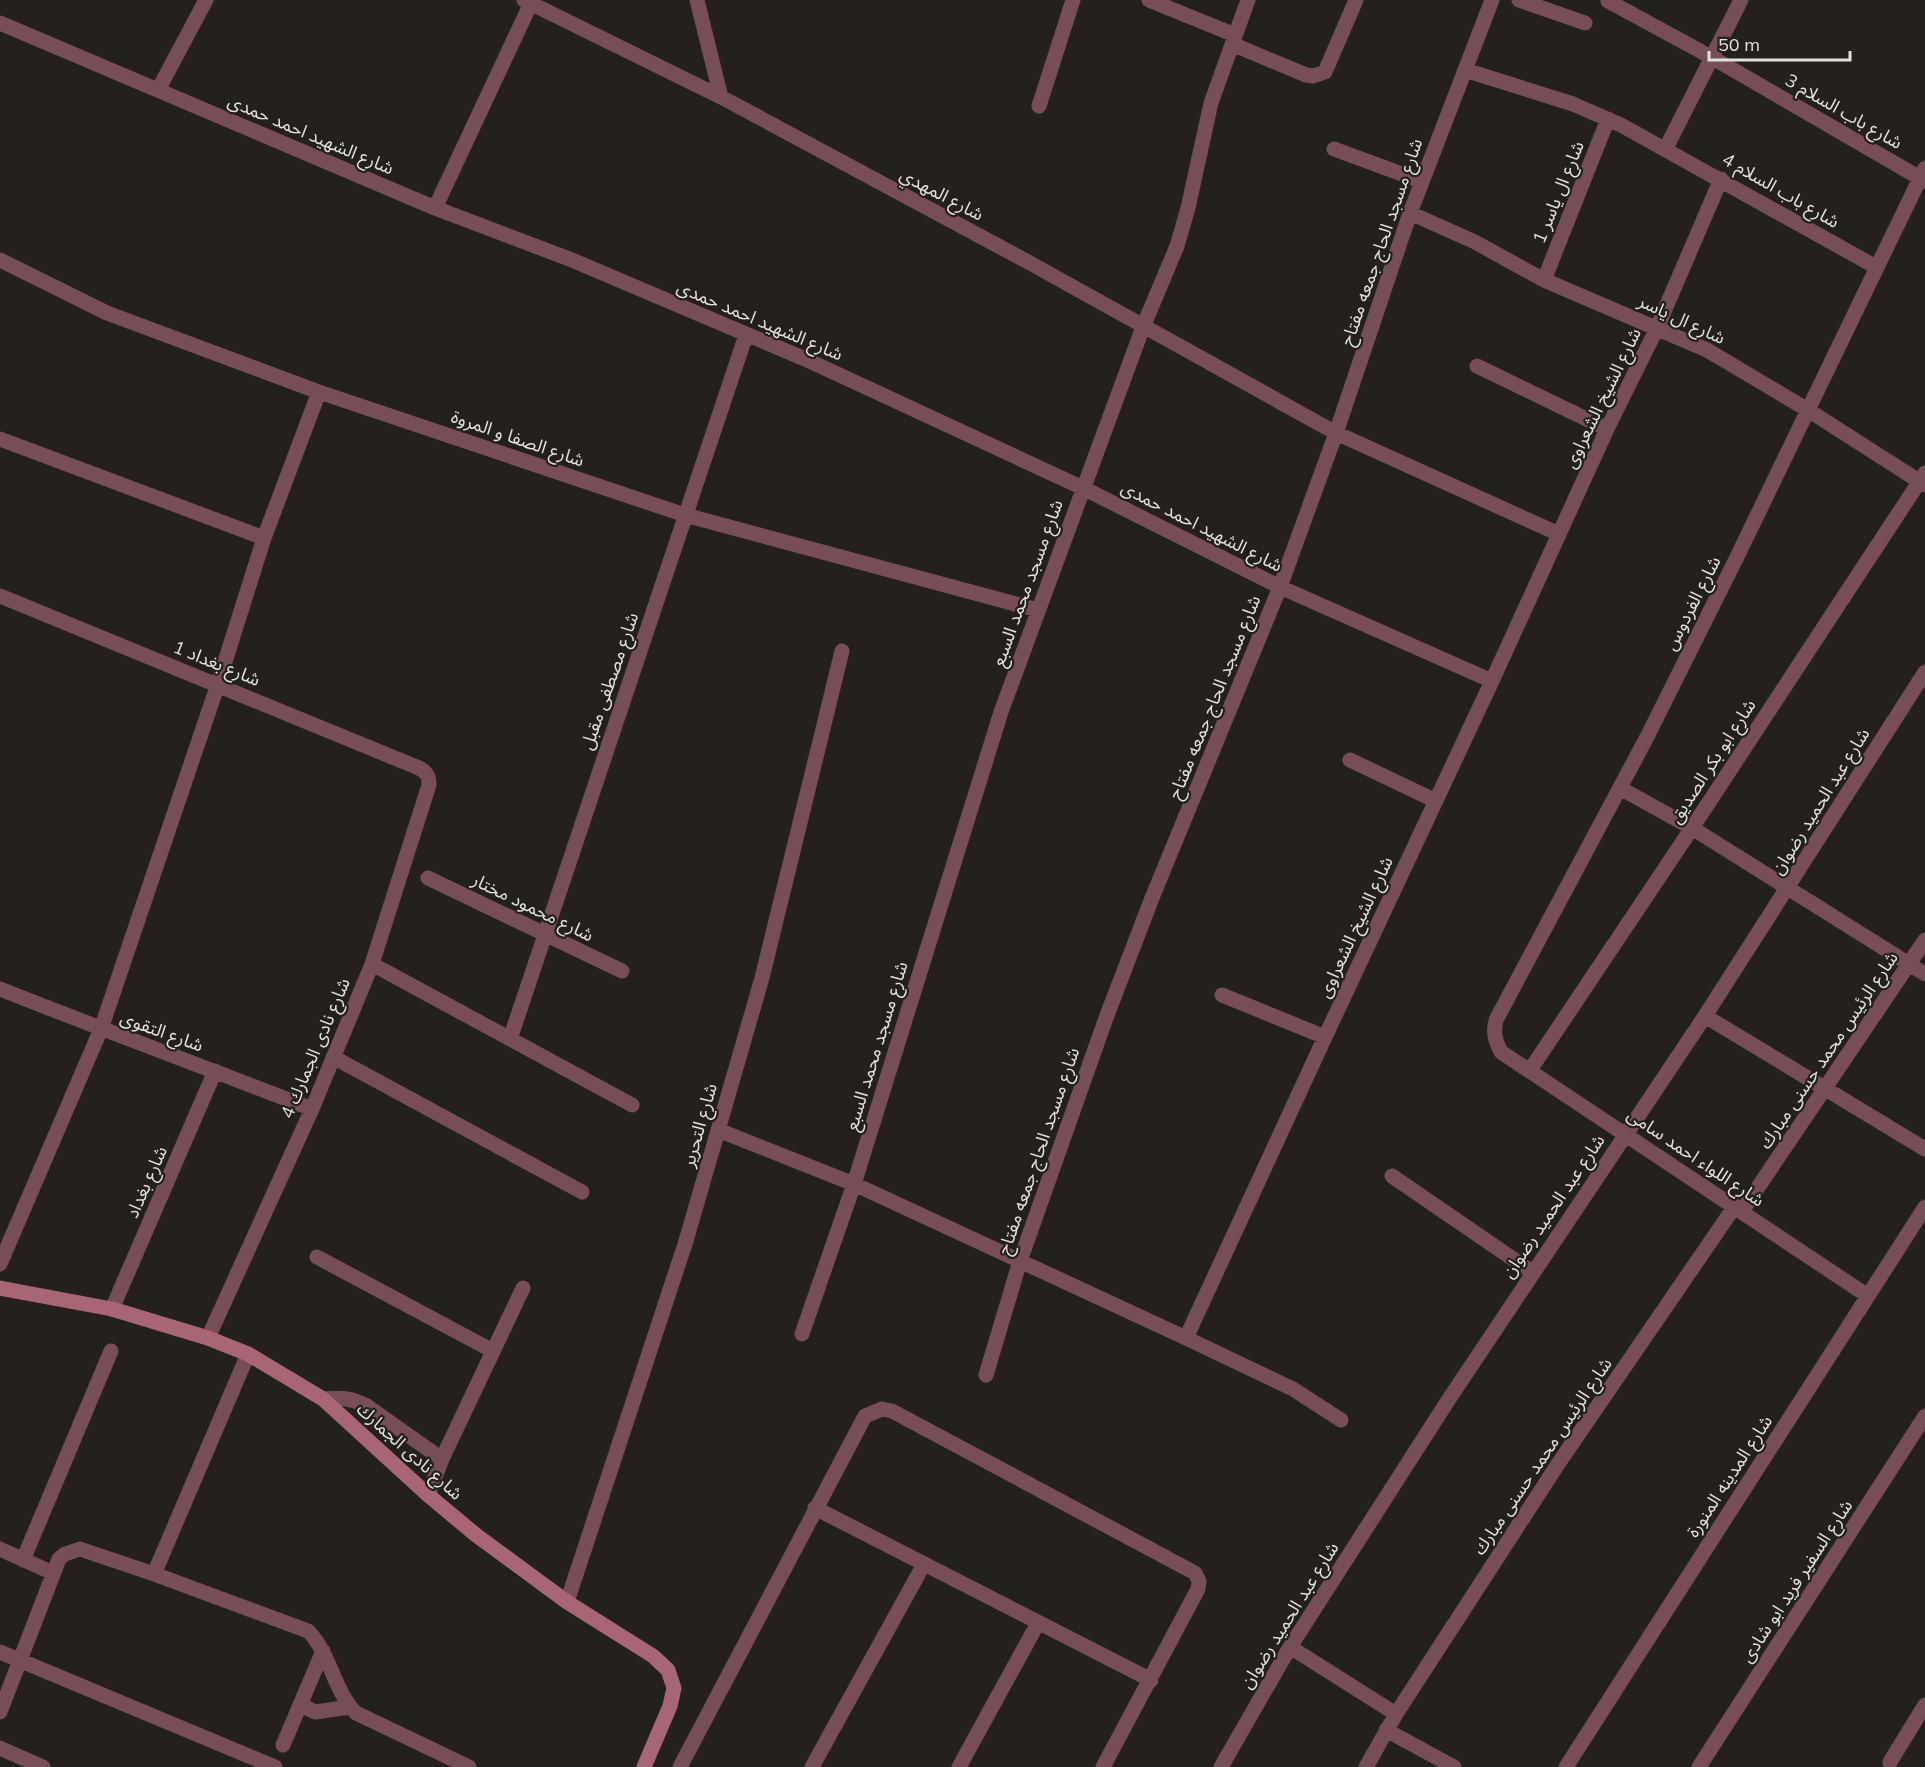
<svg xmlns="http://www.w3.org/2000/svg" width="1925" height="1767" font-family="Mulish,'Noto Sans Arabic',sans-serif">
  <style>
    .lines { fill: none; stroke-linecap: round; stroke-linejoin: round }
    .street { stroke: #774e56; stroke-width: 15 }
    .secondary { stroke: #a86674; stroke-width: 15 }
    .labels { text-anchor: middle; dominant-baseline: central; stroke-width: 4.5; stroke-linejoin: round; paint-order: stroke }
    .street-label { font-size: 18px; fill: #e2e1df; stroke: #23201d }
  </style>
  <rect width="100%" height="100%" fill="#23201d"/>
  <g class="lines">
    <path class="street" d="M524,0l197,97 309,166 306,170 223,101
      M697,0l24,97
      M1149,0l86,35
      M1519,0l66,23
      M1608,1l105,57 212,123
      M0,23l435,185 137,52 233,99 278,129 197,99 212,94
      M1232,44l74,31 7,1 12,-4 31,-72
      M1465,70l108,34 48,21 255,142
      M158,90l48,-90
      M1039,106l34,-106
      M1666,148l75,-148
      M1334,149l87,32
      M435,208l96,-205
      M1410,213l65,29 69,38 163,70 101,60 117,75
      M0,260l107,53 212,79 366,123 353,95
      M1544,280l64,-161
      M1477,366l130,63
      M0,439l264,99
      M0,596l419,172c8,4 10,8 10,17l-57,179 -60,145 -104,229
      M1350,760l86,41
      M1620,788l72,40 233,146
      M428,878l194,93
      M372,964l260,141
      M0,989c103,41 208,79 312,120
      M1222,995l103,42
      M1705,1016l220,133
      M510,1039l236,-704
      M333,1057l249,135
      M1530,1070l162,-242 233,-355
      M718,1130l136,54 332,154 107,51 48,31
      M1392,1176l140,96
      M1742,1211l183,-271
      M317,1257l176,94
      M0,1264l101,-235 117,-345 46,-146 55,-146
      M1868,1296l-367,-244c-6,-12 -8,-19 -5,-32l151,-283 89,-178 189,-391
      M112,1309l103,-238
      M802,1334l52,-150 147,-472 142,-385 34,-81 11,-38 23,-105 37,-103
      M1186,1338l139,-301 167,-356 115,-252 50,-101 64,-149
      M986,1375l34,-114 86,-243 46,-120 128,-311 56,-154 74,-220 82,-213
      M323,1399c17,-2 28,-1 44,7l75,53
      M428,1495l14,-36 81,-171
      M815,1508l336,172
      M0,1549l53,24
      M23,1560l88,-209
      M154,1574l94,-220
      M567,1602l119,-361 76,-263 80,-327
      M1290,1647l106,67
      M0,1652l275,115
      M301,1705l14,7 35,-5
      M0,1712l59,-153 6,-5 15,-5 74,25 154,57c23,23 25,59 48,82l113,54
      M1386,1730l68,37
      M283,1745l40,-94
      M0,1748l43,19
      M1890,1762l35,-57
      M680,1767l185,-351 17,-7 10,2 303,162 4,8 -1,8 -95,178
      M812,1767l112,-203
      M959,1767l79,-144
      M1221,1767l69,-120 159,-248 256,-383 220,-344
      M1366,1767l30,-53 162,-250 177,-258
      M1566,1767l359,-560
      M1699,1767l226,-351"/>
    <path class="secondary" d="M0,1288l112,21 96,29 40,16 75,45 105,96 48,40 91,67 86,54 15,14 6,18 -4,18 -26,61"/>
  </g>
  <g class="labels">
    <g class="street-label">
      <text transform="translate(1844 111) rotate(30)">شارع باب السلام 3</text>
      <text transform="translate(311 134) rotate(23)">شارع الشهيد احمد حمدى</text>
      <text transform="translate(1781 190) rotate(30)">شارع باب السلام 4</text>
      <text transform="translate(1558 192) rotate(-68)">شارع ال ياسر 1</text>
      <text transform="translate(942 194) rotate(28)">شارع المهدي</text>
      <text transform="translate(1381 242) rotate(-71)">شارع مسجد الحاج جمعه مفتاح</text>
      <text transform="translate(1682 319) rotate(25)">شارع ال ياسر</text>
      <text transform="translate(760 320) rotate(23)">شارع الشهيد احمد حمدى</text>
      <text transform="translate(1602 398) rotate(-64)">شارع الشيخ الشعراوى</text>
      <text transform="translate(518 438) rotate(19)">شارع الصفا و المروة</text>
      <text transform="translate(1202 526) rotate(27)">شارع الشهيد احمد حمدى</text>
      <text transform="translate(1027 583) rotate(-70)">شارع مسجد محمد السبع</text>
      <text transform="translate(1692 603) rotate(-63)">شارع الفردوس</text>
      <text transform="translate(217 663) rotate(22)">شارع بغداد 1</text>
      <text transform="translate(609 681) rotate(-71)">شارع مصطفى مقبل</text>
      <text transform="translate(1214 697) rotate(-68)">شارع مسجد الحاج جمعه مفتاح</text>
      <text transform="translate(1712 761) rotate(-57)">شارع ابو بكر الصديق</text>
      <text transform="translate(1820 801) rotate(-58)">شارع عبد الحميد رضوان</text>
      <text transform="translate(533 907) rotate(26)">شارع محمود مختار</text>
      <text transform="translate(1355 927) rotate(-65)">شارع الشيخ الشعراوى</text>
      <text transform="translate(162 1031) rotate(20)">شارع التقوى</text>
      <text transform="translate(876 1046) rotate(-73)">شارع مسجد محمد السبع</text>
      <text transform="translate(315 1048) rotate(-67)">شارع نادى الجمارك 4</text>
      <text transform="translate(1828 1050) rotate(-56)">شارع الرئيس محمد حسنى مبارك</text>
      <text transform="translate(699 1125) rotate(-74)">شارع التحرير</text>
      <text transform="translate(1038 1151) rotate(-71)">شارع مسجد الحاج جمعه مفتاح</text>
      <text transform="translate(1696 1157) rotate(34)">شارع اللواء احمد سامى</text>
      <text transform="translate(146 1182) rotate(-66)">شارع بغداد</text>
      <text transform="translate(1553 1206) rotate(-56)">شارع عبد الحميد رضوان</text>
      <text transform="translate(410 1451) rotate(42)">شارع نادى الجمارك</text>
      <text transform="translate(1542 1456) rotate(-56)">شارع الرئيس محمد حسنى مبارك</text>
      <text transform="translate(1729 1476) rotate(-57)">شارع المدينه المنورة</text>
      <text transform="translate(1796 1581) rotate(-57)">شارع السفير فريد ابو شادى</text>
      <text transform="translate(1289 1615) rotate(-58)">شارع عبد الحميد رضوان</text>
    </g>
  </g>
  <path d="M1709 51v9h141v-9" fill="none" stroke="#e2e1df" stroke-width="3"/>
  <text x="1718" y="51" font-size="18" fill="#e2e1df" stroke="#23201d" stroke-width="4.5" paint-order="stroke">50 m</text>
</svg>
